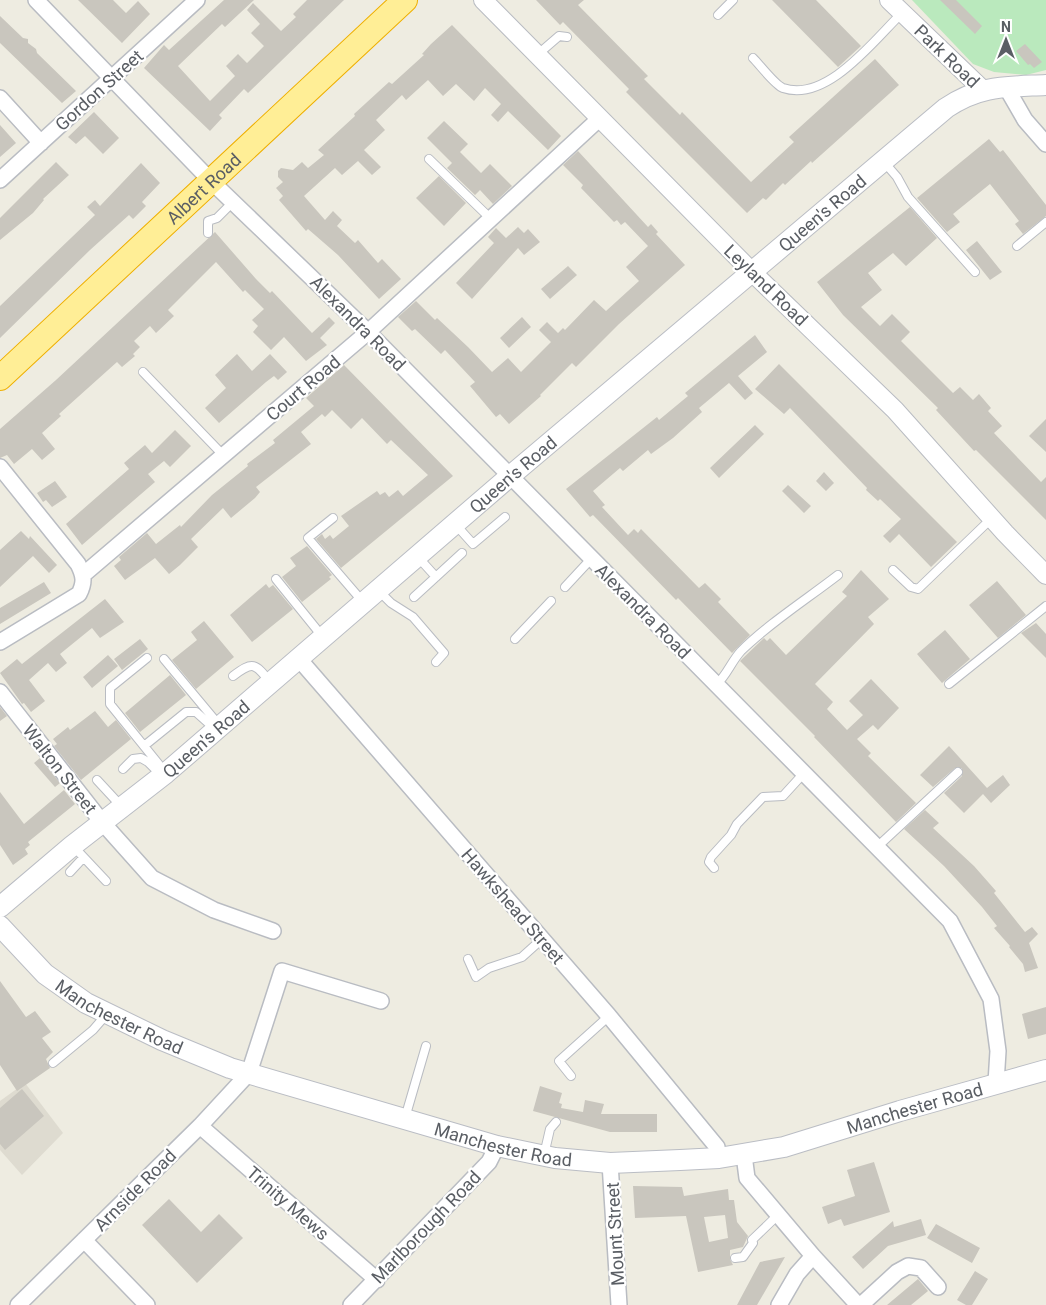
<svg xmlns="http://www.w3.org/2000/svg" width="1046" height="1305" font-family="Roboto,sans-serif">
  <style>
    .education { fill: #dedbd0 }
    .green { fill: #bae9bd }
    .building { fill: #c9c6be; fill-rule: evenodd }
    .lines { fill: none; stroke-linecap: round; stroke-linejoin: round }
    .service-casing { stroke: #b9bcc2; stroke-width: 10 }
    .minor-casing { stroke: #b9bcc2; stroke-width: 18 }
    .tertiary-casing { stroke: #b9bcc2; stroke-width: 20 }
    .secondary-casing { stroke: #babdc4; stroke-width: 22 }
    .trunk-casing { stroke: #efaf00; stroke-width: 26 }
    .service { stroke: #fff; stroke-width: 8 }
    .minor { stroke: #fff; stroke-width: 15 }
    .tertiary { stroke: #fff; stroke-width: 18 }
    .secondary { stroke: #fff; stroke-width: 20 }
    .trunk { stroke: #ffee96; stroke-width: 24 }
    .labels { text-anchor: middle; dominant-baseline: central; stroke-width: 4.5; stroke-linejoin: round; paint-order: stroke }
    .street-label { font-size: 18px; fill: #5a5e64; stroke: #fff }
  </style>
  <rect width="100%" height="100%" fill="#eeece1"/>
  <path class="education" d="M25,1083l38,50 -41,42 -22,-25v-49z"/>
  <path class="green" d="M912,0h134v70l-20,5 -32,-3 -21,-8z"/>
  <path class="building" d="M78,0h35l13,13 12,-12 12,13 -28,29z
    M224,0h30l-29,27 -3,-3 -44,42 32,35 25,-25 -9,-10 12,-12 9,9 17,-17 -13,-13 9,-9 -13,-14 6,-7 28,28 15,-14 -3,-3 14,-14h37l-96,93 -4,-4 -25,26 3,3 -12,13 -66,-63 20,-23 5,5z
    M536,0h48l-6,5 70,71 -4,3 36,36 2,-3 69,70 43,-40 -5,-5 86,-78 24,26 -87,78 -1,-2 -26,24 -2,-2 -17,17 -3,-2 -16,15 -121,-121 3,-3 -66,-67 -3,3z
    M772,0h44l45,46 -23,21z
    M940,0h16l26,26 -7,8z
    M0,16l23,22 5,1v4l8,6 1,4 39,38 -14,12 -62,-60z
    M452,25l109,111 -13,14 -40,-39 -10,11 -7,-7 10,-11 -16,-16 -11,13 -18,-17 -13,12 -15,-16 -22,20 -4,-5 -26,25 9,10 -21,20 17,17 -9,8 -14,-14 -16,14 -7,-7 -31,28 21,24 8,-9 9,9 -5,6 18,17 3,-3 20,23 4,-4 19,20 -22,20 -41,-44 -30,-26 -2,2 -27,-31 4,-4 -7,-8 7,-6 -5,-5v-6l3,-3 12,2 9,-8 6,6 16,-13 -6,-5 37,-34 -1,-2 35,-32 3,2 32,-29 -2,-1 9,-10z
    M1025,44l17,18 -8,6 -4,-4 -2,1 -12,-14z
    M94,112l25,26 -16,16 -18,-18 -9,8 -8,-7z
    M444,121l24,23 -8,8 21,21 9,-9 22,22 -19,18 -13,-14 -5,5 -28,-27 5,-5 -25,-25z
    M0,125l16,18 -16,14z
    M989,139l11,13 3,-2 43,55v11l-23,18 -8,-10 4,-3 -29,-37 -37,30 7,8 -13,10 -30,-34z
    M578,151l70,76 3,-3 7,8 -2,2 29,31 -66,59 -43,43 -4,-4 -32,32 1,1 -32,28 -9,-10 -4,3 -26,-31 5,-4 -30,-32 -4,4 -26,-25 -3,2 -14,-14 18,-16 19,19 2,-2 31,29 24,25 16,-14 13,14 30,-30 -12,-12 8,-8 11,11 5,-5 2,2 29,-30 12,11 33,-30 -13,-14 22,-21 -23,-24 -4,3 -4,-5 -3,2 -33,-34 2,-3 -20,-20z
    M56,162l13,13 -26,24 1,1 -11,13 -33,27v-22z
    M141,163l19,20 -18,19 4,4 -13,13 -4,-4 -39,35 -90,88v-32l95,-91 -8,-8 8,-7 5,6z
    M439,176l27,27 -22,23 -28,-28z
    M910,207l27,31 -31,28 -13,-13 -25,20 14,17 -21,17 19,19 12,-12 18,18 -9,9 52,52 7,-6 13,13 6,-6 12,14 -3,3 14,15 -8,7 47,49 5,-5v43l-70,-70 -2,1 -38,-41 2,-2 -95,-93 -26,-33z
    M518,227l6,6 4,-4 12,13 -16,13 -6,-7 -46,51 -16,-16 38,-40 -6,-6 8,-9 10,10z
    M215,232l41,47 14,14 2,-2 40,42 17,-16 6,6 -15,15 7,7 -21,16 -22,-24 -13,13 -18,-18 5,-6 -6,-6 12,-11 -19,-19 -2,2 -27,-30 -48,48 6,6 -18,17 -6,-7 -16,15 6,6 -7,7 2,2 -13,11 -5,-5 -58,52 2,2 -19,17 13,16 -13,11 -10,-11 -18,15 -7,-9 -7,3v-29l56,-49z
    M977,241l25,31 -12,8 -24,-30z
    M568,266l9,9 -27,24 -9,-10z
    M522,317l9,10 -22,21 -9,-10z
    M755,335l12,17 -29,24 15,17 -8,7 -16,-17 -30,25 3,4 -29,26 -22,16 -3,-4 -25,21 -3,-3 -27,23 12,14 -3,2 26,28 6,-6 4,4 3,-4 58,59 6,-5 16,16 -3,3 32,33 -18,18 -54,-55 -2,2 -83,-85 -3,2 -24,-28 91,-72 2,3 29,-24 -3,-3z
    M237,354l15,17 18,-17 17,18 -9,8 -4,-4 -8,6 -47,41 -14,-15 21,-20 -11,-13z
    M779,364l178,178 -26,25 -32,-33 -9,9 -7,-7 18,-17 -21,-20 -2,2 -12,-11 1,-2 -77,-80 -6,6 -29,-25z
    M344,365l109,111 -112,92 -25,-29 6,-5 3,5 5,-4 3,4 16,-13 -8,-10 36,-25 3,4 5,-3 4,5 9,-7 5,6 25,-21 -37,-35 -4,4 -25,-26 -11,11 -19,-19 -7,7 -3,-3 -21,18 10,12 -55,43 4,5 -5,6 -24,20 -8,-10 -32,31 7,8 -18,18 -11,9 -14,-16 -30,22 -11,-14 7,-6 -2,-3 28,-24 9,11 24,-19 1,2 31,-32 36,-29 -1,-2 28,-21 -2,-3 41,-34 -8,-8z
    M1046,419v33l-17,-16z
    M755,425l9,9 -45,44 -9,-10z
    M175,430l16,16 -21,21 -6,-6 -16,13 7,8 -73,63 -16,-21 63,-55 -5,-6 21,-18 7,8z
    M824,472l10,11 -8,8 -10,-10z
    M55,481l12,16 -15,10 -6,-7 -3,2 -6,-9z
    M788,485l23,21 -7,7 -22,-22z
    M21,531l8,8 1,-3 27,29 -8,8 -16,-17 -33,31v-37z
    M307,546l25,29 -3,2 2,2 -29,23 -20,-25 14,-11 -6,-8z
    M861,570l28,29 -21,18 6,7 -59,60 18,18 -6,7 20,21 16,-15 -14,-14 22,-22 28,29 -21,22 -5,-5 -16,14 14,14 -3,3 48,47 -20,19 -82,-85 1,-1 -75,-75 24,-23 3,3 3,-3 16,17 61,-59 -5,-4z
    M997,581l29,34 -28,23 -29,-33z
    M44,582l7,11 -51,31v-16z
    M266,584l3,4 4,-3 20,24 -41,33 -22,-27z
    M105,599l19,23 -24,16 -8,-10 -32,26 7,9 -11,9 -8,-9 -19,17 16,21 -14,11 -7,-9 -2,1 -22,-31 17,-14 5,5z
    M204,621l30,36 -38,32 -24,-29 25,-20 -6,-8z
    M1036,623l10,11v24l-25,-25z
    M945,630l25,29 -28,24 -25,-29z
    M140,639l8,10 -26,21 -8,-11z
    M108,655l10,11 -26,22 -9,-11z
    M170,675l16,20 -46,37 -15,-19z
    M0,707l7,9 -7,5z
    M95,711l13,16 8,-7 15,19 -50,41 -27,-34 3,-2 -4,-5 15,-12 2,3z
    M949,746l38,42 16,-13 7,10 -19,18 -8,-9 -19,19 -20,-20 18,-17v-8h-7l-22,19 -13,-12z
    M40,758l20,25 -5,4 -21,-24z
    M64,790l11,14 -47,38 2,3 -5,4 3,5 -15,11 -13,-20v-53l24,32z
    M925,810l14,13 -6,5 41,38 22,25 -2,2 31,39 7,-5 6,7 -9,9 9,25 -13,4 -2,-8 -14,-17 1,-1 -16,-18 3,-2 -15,-19 -38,-41 -40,-37z
    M0,981l26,36 9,-6 16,21 -9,6 11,14 -7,7 4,9 -33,23 -17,-26z
    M1046,1007v27l-18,5 -6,-25z
    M540,1086l22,7 -3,10 3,1 -1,4 22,4 2,-12 19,4 -3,10h56v18h-47l-77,-21z
    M22,1089l22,27 -39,34 -5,-6v-36z
    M874,1162l16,50 -46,14 -3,-7 -13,5 -6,-17 33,-11 -8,-26z
    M633,1186l49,1 2,9 44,-7 1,11h5l3,22 11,14 -5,11 -13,3v9l3,6 -35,7 -12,-56 -51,2zM725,1215l3,23 -19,4 -5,-25z
    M169,1199l32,33 18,-18 24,24 -46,45 -55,-58z
    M921,1219l5,16 -38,11 -25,23 -11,-12 41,-36 1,6z
    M936,1224l44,24 -8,15 -45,-25z
    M785,1257l-28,48h-20l23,-43z
    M975,1271l13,8 -16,26h-6l-9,-5z
    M918,1279l10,12 -17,14h-24z"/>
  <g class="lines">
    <g class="service-casing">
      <path id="service" d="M718,15l15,-15
        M537,55l22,-19 8,1
        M753,58c7,7 22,27 30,30 44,15 91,-48 119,-75
        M429,159l61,59
        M884,162l13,15 11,20 67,75
        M208,233v-12l9,-3 16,-16
        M1017,246l29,-24
        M143,372l81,84
        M333,518l-25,20 55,64
        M456,525l17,19 32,-27
        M417,556l19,21
        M893,570l18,17 7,2 74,-71
        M276,579l46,57
        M565,587l26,-28
        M379,591l12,12 22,14 31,36 -8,9
        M414,597l48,-44
        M515,639l36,-38
        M147,658l-37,30v16l55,68
        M164,659l55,66
        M233,676c20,-15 22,-13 37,6
        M949,684l97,-78
        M716,685c11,-10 15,-23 25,-34 27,-27 66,-52 97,-76
        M144,746l42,-34h10l19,17
        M123,769l10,-10 8,-1 7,4 13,13
        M97,780l25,27
        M74,847l32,34
        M877,847l81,-75
        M714,868l-5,-6 2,-5 20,-22 6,-11 26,-27 20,-1 21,-23
        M70,872l13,-14
        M468,959l8,18 13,-9 33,-11 20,-18
        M53,1063l40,-33 13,-15
        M571,1076l-12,-15 50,-45
        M405,1118l21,-72
        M544,1155l6,-26 6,-7
        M735,1258l8,-1 10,-14 -1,-3 26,-25"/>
    </g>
    <g class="minor-casing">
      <path id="minor" d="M36,0l175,181 157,151 582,589 41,78 7,52 -2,32
        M1006,87l19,33 21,24
        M0,98l41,45
        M0,180l197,-180
        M0,467l78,97c6,12 7,18 1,30l-79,48
        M83,575l285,-243 231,-213
        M299,659l310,357 108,131 2,11
        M0,692l102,130 50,56 62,32 59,21
        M200,1126l177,154
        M744,1155l3,23 66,78 45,49
        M610,1163l9,142
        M84,1240l63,65
        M18,1305l182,-179 49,-53 33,-102 99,30
        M351,1305l138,-143 8,-16
        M779,1305l18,-31 16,-18
        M861,1305l36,-33 11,-6 13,2 17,19"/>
    </g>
    <g class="tertiary-casing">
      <path id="tertiary" d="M483,0l269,272 143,138 110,123 41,42
        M889,0l94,90"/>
    </g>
    <g class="secondary-casing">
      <g id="secondary">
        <path id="s1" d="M0,907l72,-61 94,-73 343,-296 437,-369c34,-23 60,-21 100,-23"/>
        <path id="s2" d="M0,926l45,48 41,29 76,37 68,28 267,78 58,12 55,5 70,-3 39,-2 65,-11 116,-36 146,-41"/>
      </g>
    </g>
    <g class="trunk-casing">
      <g id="trunk">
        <path id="s3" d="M0,378l405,-378"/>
      </g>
    </g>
    <use href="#service" class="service"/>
    <use href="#minor" class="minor"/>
    <use href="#tertiary" class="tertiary"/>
    <use href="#secondary" class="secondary"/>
    <use href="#trunk" class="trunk"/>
  </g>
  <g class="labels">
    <g class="street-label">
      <text transform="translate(947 56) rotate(44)">Park Road</text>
      <text transform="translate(99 90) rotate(-42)">Gordon Street</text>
      <text stroke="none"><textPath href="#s3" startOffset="278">Albert Road</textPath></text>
      <text stroke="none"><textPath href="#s1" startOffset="1076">Queen's Road</textPath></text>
      <text transform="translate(766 285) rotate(44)">Leyland Road</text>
      <text transform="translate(358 323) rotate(45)">Alexandra Road</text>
      <text transform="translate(303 388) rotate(-40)">Court Road</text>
      <text stroke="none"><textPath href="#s1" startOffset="671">Queen's Road</textPath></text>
      <text transform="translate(643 611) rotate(45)">Alexandra Road</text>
      <text stroke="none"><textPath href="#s1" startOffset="266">Queen's Road</textPath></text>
      <text transform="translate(60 769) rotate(52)">Walton Street</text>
      <text transform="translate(513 906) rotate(49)">Hawkshead Street</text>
      <text stroke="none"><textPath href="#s2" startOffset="152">Manchester Road</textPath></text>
      <text stroke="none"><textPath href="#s2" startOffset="978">Manchester Road</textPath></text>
      <text stroke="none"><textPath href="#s2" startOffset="558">Manchester Road</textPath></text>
      <text transform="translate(135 1190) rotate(-45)">Arnside Road</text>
      <text transform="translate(288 1203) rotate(41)">Trinity Mews</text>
      <text transform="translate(426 1227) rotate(-46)">Marlborough Road</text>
      <text transform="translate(615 1234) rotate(-93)">Mount Street</text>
    </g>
  </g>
  <g transform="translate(1006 40)" stroke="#ffffff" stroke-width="4" paint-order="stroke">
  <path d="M0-4L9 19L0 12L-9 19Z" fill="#5a5e64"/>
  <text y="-8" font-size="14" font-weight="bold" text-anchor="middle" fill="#5a5e64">N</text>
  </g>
</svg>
